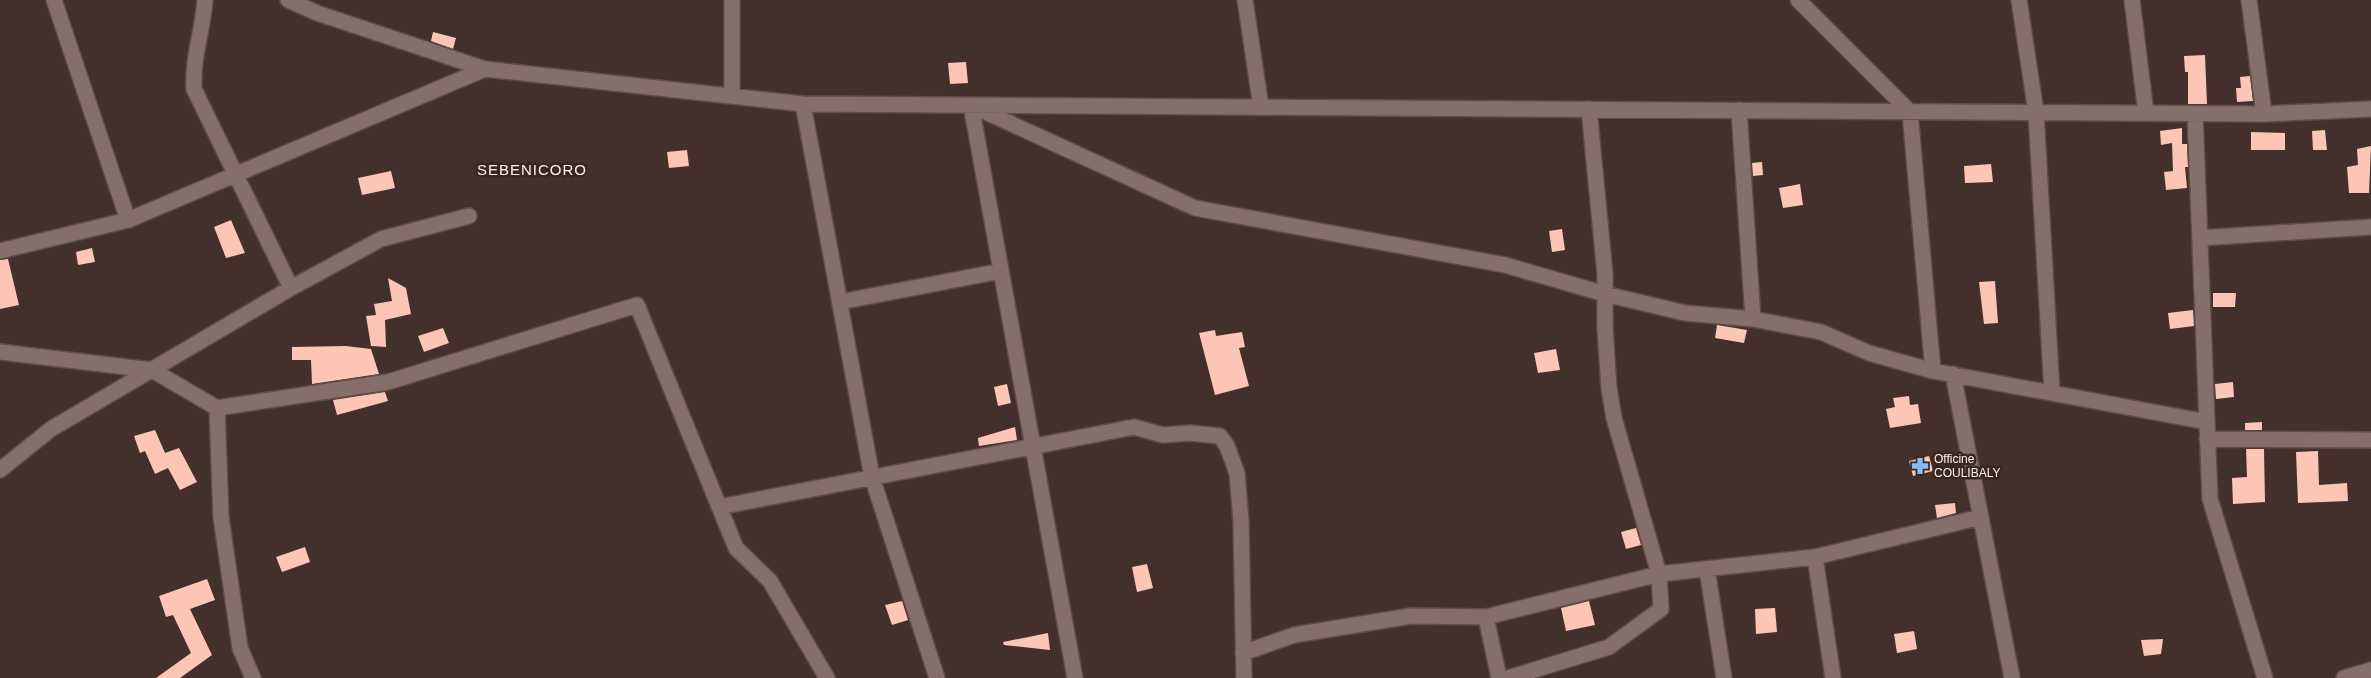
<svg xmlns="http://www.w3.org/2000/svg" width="2371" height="678" font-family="Arial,sans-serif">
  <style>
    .building { fill: #fcc5b5 }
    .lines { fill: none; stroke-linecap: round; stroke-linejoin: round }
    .minor-casing { stroke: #5d4c47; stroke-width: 18 }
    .minor { stroke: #866f68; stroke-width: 15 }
    .labels { text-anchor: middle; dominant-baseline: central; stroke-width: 5; stroke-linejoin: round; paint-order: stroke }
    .poi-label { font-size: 12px; fill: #fff1ed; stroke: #392620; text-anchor: start }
    .quarter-label { font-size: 15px; letter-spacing: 1px; fill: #fff1ed; stroke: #392620 }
  </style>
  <rect width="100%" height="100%" fill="#44302a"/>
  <path class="building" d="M433,32l23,6 -3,11 -22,-8z
    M2205,55l2,49h-19v-32h-3l-1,-16z
    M966,62l2,21 -18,1 -2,-21z
    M2250,76l3,25 -16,1 -1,-14h5l-1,-11z
    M2182,128v16h5l1,23h-3l2,21 -21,2 -2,-18 9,-1 -1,-28 -11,2 -1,-14z
    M2325,130l2,20h-14l-1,-19z
    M2251,132l34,1v17h-34z
    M2371,146l-2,47h-20l-2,-26 11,-2 -1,-16z
    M687,150l2,16 -20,2 -2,-16z
    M1762,162l1,13 -10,1 -1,-13z
    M1991,164l2,18 -28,1 -1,-17z
    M391,171l4,17 -33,7 -4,-17z
    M1800,184l3,21 -20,3 -4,-20z
    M231,220l14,33 -19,5 -12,-31z
    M1562,229l3,21 -13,2 -3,-21z
    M92,248l3,14 -17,3 -2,-13z
    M8,259l11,46 -19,4v-49z
    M388,278l18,10 5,26 -26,6 1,27 -15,-1 -5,-30 10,-1 -2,-11 18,-3z
    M1995,281l3,42 -14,1 -5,-42z
    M2213,293h23l-1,14h-22z
    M2193,310l1,16 -24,3 -2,-16z
    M1717,325l30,5 -3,13 -29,-5z
    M443,328l6,15 -25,9 -6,-16z
    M1215,330l1,6 26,-4 3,15 -6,1 10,38 -34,9 -16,-62z
    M346,346l25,3 8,25 -67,10 -1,-24h-19v-13z
    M1556,349l4,21 -22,3 -4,-20z
    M2233,382l1,15 -18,2 -1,-15z
    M1007,384l4,19 -13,3 -4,-19z
    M385,392l3,9 -51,14 -4,-15z
    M1909,396l1,9 8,-1 3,19 -31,5 -4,-19 9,-2 -2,-9z
    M2262,422v8h-17v-7z
    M1015,427l2,13 -38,6 -1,-8z
    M155,430l10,23 14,-5 18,34 -17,8 -12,-22 -13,6 -10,-23 -5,2 -6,-17z
    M2246,449h18l1,53 -32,2 -1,-26 15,-1z
    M2318,451l1,34 28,-2 1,18 -50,2 -2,-51z
    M1929,456l4,15 -20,5 -4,-15z
    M1955,503l1,10 -19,5 -2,-13z
    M1636,528l5,17 -15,4 -5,-17z
    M305,547l5,15 -28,10 -6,-15z
    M1147,564l6,24 -16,4 -5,-25z
    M207,579l8,21 -25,9 22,46 -32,23h-24l35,-25 -18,-38 -7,2 -7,-21z
    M902,601l6,19 -16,5 -7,-20z
    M1589,601l6,24 -29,6 -5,-23z
    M1775,608l2,24 -21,2 -1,-25z
    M1914,631l3,18 -20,4 -3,-19z
    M1048,633l2,17 -46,-5 -1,-3z
    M2163,639l-2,15 -17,2 -3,-16z"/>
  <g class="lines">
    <g class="minor-casing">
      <path id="minor" d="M54,0l74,220
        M205,0c-2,30 -13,58 -11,89l97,199
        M288,0l29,13 168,56 318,35 1461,10 107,-5
        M732,0v96
        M1245,0l16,107
        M1798,0l112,112 23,259
        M2019,0l17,112 16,281
        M2132,0l14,113
        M2249,0l15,114
        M803,104l69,373 65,201
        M971,105l104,573
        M977,108l218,100 310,57 100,29 80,19 68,6 68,13 48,21 64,18 274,51
        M1739,110l14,209
        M2195,114l15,385 55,179
        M2200,238l171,-11
        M0,251l128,-31 357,-151
        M840,302l161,-31
        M0,352l152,18 65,38 4,109 19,131 13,30
        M1953,374l59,304
        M217,408l171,-26 249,-77 99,243 34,33 57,97
        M2207,439l164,1
        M0,470l51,-41 240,-141 90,-49 88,-23
        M719,507l415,-80 29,8 27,-2 30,3 7,10 10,27 4,48 3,157
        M1815,557l18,121
        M1707,569l17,109
        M1486,617l13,61
        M1243,653l51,-18 117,-19 75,1 173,-43 156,-17 166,-40
        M1508,678l101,-31 52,-38 -2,-35 -45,-156 -5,-30 -4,-60v-54l-16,-165
        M2344,678l27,-8"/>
    </g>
    <use href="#minor" class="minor"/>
  </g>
  <defs>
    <g id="pharmacy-bare" transform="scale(1.35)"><path d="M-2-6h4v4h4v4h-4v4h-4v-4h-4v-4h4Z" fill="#81bdfa" stroke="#392620" stroke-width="2.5" paint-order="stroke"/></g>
  </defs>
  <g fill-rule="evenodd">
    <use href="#pharmacy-bare" x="1920" y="466"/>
  </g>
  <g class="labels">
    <g class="poi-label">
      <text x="1934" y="459">Officine<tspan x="1934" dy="14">COULIBALY</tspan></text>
    </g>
    <g class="quarter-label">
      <text x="532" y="169">SEBENICORO</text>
    </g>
  </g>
</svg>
